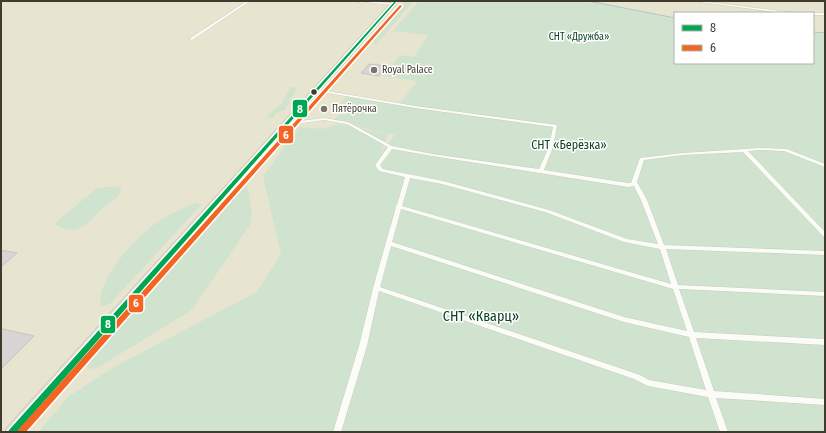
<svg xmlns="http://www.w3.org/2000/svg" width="826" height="433" font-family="'Fira Sans Condensed',sans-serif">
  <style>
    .green { fill: #d0e3ce }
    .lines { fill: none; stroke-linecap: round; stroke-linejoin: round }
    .stream { stroke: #a6c6d0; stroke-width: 1 }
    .building { fill: #d7d6d5; stroke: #c4c4c1 }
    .street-casing { stroke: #bdbaaa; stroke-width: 0.5 }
    .highway-casing { stroke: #c5c3b9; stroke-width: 1 }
    .street { fill: #fbfbf8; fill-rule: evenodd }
    .highway { fill: #e1d7d3; fill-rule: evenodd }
    .bus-1-casing { stroke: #fff; stroke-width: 3 }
    .bus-2-casing { stroke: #fff; stroke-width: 3 }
    .bus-1 { fill: #00a651; fill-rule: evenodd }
    .bus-2 { fill: #f26522; fill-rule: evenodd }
    .poi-dot { fill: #7a7766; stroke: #fff; stroke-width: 1.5 }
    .bus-dot { fill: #3f3c2d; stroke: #fff; stroke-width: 1.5 }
    .labels { text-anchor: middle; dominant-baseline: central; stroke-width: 3; stroke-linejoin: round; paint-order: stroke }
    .far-park-label { font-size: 10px; fill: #0d4329; stroke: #fff }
    .far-poi-label { font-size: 10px; fill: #3f3c2d; stroke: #fff; text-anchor: start }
    .park-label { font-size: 12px; fill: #0d4329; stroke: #fff }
    .near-park-label { font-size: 14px; fill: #0d4329; stroke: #fff }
    .line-badge { stroke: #fff; stroke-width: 1.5 }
    .badge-label { font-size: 11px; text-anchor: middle; font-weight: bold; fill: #fff }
  </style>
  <rect width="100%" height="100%" fill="#e7e4d0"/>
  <path class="green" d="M405,1h8l-36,43 -4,-1 1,-3z
    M419,1h164l92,18v44h138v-30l12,1v398h-786l29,-35 46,-30 143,-75 24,-38 -18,-78 36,-49 24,2 15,-5 50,10 -8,20 15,-19 -62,-14 9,-9 -7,-3 12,-13 51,9 20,-24 -35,-5 17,-21 14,2 14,-22 -35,-4z
    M291,87h4l1,3 -3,6 -4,3 1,4 -5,4 2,2 -12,5 -2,4 -7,-1 15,-13z
    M247,184l5,29 -2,12 -56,82 -7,6 -90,55 -6,1 -4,-3 140,-163z
    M120,186l1,4c-3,11 -12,12 -19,19 -15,15 -24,29 -48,15l43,-36z
    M195,203l7,1 -92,100 -9,3c-6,-28 35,-69 55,-84 12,-8 25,-14 39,-20z"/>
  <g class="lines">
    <path class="stream" d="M588,1l87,17
      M813,32l12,1"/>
  </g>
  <path class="building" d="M369,64l18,2 -8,10 -18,-3z
    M1,250l16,3 -16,14z
    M3,329l31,7 -33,33v-39z"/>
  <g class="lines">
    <g class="street-casing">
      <path id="street" d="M247,1h3l-58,39 -3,-1z
        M353,1h19l22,3 -1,1 -29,-3 -1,1z
        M692,1h8l89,11 2,1h-9z
        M813,13h12v2h-12z
        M315,89l100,17 142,19v1l-4,21 -9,23 84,13h3l9,-25 43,-5 77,-5 27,1 38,15v3l-41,-16 -24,-1 -12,1 77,81v5l-2,-1 -80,-84 -60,3 -39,5 -7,22 10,18 17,45 161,6v4l-159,-6 12,36 147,7v4l-146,-7 15,43 131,7v6l-129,-7 18,53 111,8v6l-109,-7 12,34h-8l-12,-35 -60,-11 -14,-7 -255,-88 -12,55 -26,86h-8l26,-86 14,-58 23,-81 -1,-1 2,-1 8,-28 -26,-6 -4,-6 13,-18 -41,-23 -23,-4 -37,5 -2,-1v-1l39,-5 24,4 44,24 40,8 107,15 10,-22 4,-20 -138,-19 -99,-17h-1zM392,149l40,7 196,31 6,-1 7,14 17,44 -31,-5 -78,-29 -106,-29 -60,-12 -3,-4zM410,178l32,6 103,28 79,30 36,7 11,35 -269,-78zM401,209l272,80 14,42 -63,-14 -232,-75zM391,246l233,76 65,15 17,53 -57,-10 -9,-5 -260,-88z"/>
    </g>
    <g class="highway-casing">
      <path id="highway" d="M393,1h6l-378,431h-16l2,-5z"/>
    </g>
    <use href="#street" class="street"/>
    <use href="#highway" class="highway"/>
    <g class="bus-1-casing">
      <path id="bus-1" d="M395,1h2l-380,431h-9l1,-2z"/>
    </g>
    <g class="bus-2-casing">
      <path id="bus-2" d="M400,5l2,1 -376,426h-9l1,-2z"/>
    </g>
    <use href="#bus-1" class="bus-1"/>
    <use href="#bus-2" class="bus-2"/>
  </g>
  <g class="poi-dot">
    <circle cx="374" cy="70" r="4"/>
    <circle cx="324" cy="109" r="4"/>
  </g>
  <circle class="bus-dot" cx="314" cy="92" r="3.5"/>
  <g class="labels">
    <g class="far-park-label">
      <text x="579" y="37">СНТ «Дружба»</text>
    </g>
    <g class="far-poi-label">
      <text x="382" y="70">Royal Palace</text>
      <text x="332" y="109">Пятёрочка</text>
    </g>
    <g class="park-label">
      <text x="569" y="145">СНТ «Берёзка»</text>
    </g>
    <g class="near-park-label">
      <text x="481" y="316">СНТ «Кварц»</text>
    </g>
  </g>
  <g class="line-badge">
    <rect x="292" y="99" width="16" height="19" rx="4" fill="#00a651"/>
    <rect x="278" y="125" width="16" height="19" rx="4" fill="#f26522"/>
    <rect x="128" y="294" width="16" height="19" rx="4" fill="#f26522"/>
    <rect x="100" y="315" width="16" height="19" rx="4" fill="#00a651"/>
  </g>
  <g class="badge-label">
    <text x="300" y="113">8</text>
    <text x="286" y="139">6</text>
    <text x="136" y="307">6</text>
    <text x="108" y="328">8</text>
  </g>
  <rect width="826" height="433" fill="none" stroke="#3f3c2d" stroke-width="4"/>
  <rect x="674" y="12" width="140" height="52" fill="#ffffff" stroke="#b2b1ab"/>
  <rect x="682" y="25" width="20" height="6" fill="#00a651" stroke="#b2b1ab"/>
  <text x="710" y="32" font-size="12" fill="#3f3c2d">8</text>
  <rect x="682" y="45" width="20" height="6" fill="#f26522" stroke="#b2b1ab"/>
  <text x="710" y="52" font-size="12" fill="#3f3c2d">6</text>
</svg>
